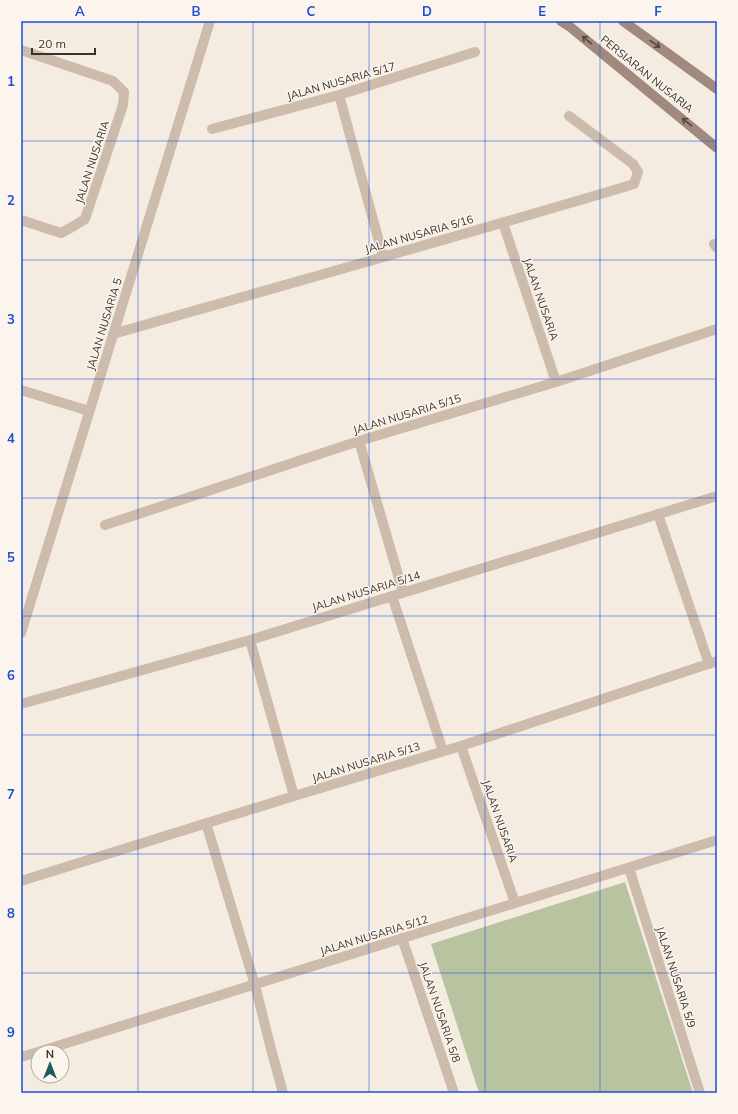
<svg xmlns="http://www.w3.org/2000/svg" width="738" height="1114" font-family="Mulish,sans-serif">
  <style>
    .green { fill: #b8c4a0 }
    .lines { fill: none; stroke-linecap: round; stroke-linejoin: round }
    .lane { stroke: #cdbbac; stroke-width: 10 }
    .street { stroke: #cdbbac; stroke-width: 10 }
    .secondary { stroke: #a18a7d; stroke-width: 10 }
    .oneway { stroke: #544640 }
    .grid { fill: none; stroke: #1d4ed8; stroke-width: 1; stroke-opacity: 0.55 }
    .labels { text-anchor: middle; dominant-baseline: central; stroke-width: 3; stroke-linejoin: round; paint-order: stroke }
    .street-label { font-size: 11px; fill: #3b302b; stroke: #fbf5ee }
    .neatline { fill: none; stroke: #1d4ed8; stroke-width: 1.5 }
    .grid-label { font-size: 13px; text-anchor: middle; font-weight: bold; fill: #1d4ed8 }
  </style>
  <rect width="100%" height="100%" fill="#f4ebe1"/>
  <path class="green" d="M625,882l68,211h-214l-48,-149z"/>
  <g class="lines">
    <path class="lane" d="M658,514l51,150
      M392,596l51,155
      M206,823l49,162"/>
    <path class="street" d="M21,50l92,31 11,11 -1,13 -38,114 -11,7 -13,7 -40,-13
      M339,95l44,161
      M212,129l127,-34 136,-43
      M503,223l53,159
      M714,244l3,4
      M113,334c174,-50 348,-98 521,-150l4,-12 -5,-8 -64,-48
      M21,390l68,21
      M359,441l44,151
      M105,525l254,-84 197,-59 161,-53
      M21,633l189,-612
      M250,640l44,156
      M21,704l229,-64 467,-144
      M461,746l54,157
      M629,868l71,225
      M21,881l273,-85 167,-50 256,-85
      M402,938l52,155
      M255,985l16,64 12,44
      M38,1052l679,-212
      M21,1057l17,-5"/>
    <path class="secondary" d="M561,21l8,5 148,122
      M623,21l94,68"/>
  </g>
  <defs><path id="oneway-shaft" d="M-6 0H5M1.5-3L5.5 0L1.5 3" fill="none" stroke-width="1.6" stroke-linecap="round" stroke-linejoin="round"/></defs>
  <g class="oneway">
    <use href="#oneway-shaft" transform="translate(587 40) rotate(-141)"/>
    <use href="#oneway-shaft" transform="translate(655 44) rotate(36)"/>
    <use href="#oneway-shaft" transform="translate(687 122) rotate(-141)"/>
  </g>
  <path class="grid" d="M138,21v1072M253,21v1072M369,21v1072M485,21v1072M600,21v1072M21,141h696M21,260h696M21,379h696M21,498h696M21,616h696M21,735h696M21,854h696M21,973h696"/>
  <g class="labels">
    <g class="street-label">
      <text transform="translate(647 74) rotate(39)">PERSIARAN NUSARIA</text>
      <text transform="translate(341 81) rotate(-16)">JALAN NUSARIA 5/17</text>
      <text transform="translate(92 162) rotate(-72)">JALAN NUSARIA</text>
      <text transform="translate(419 234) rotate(-16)">JALAN NUSARIA 5/16</text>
      <text transform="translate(541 299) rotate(71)">JALAN NUSARIA</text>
      <text transform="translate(104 324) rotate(-73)">JALAN NUSARIA 5</text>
      <text transform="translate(407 414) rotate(-17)">JALAN NUSARIA 5/15</text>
      <text transform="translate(366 591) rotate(-17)">JALAN NUSARIA 5/14</text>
      <text transform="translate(366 762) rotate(-17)">JALAN NUSARIA 5/13</text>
      <text transform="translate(500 821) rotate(71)">JALAN NUSARIA</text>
      <text transform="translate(374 935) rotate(-17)">JALAN NUSARIA 5/12</text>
      <text transform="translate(676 977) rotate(72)">JALAN NUSARIA 5/9</text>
      <text transform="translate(440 1012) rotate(71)">JALAN NUSARIA 5/8</text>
    </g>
  </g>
  <rect width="738" height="1114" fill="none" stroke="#fbf5ee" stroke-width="44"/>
  <g transform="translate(50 1064)"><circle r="19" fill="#fbf5ee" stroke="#aea6a0"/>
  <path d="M0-3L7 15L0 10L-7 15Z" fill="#1f5a5e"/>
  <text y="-6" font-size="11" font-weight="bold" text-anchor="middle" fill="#3b302b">N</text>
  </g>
  <path d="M32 48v6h63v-6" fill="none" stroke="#3b302b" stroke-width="2"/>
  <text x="38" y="48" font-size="12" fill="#3b302b" stroke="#fbf5ee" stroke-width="3" paint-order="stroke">20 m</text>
  <rect x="22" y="22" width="694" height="1070" class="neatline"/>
  <g class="grid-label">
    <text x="80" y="16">A</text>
    <text x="196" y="16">B</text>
    <text x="311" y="16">C</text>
    <text x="427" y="16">D</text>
    <text x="542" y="16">E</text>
    <text x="658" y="16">F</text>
    <text x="11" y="86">1</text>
    <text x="11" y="205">2</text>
    <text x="11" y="324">3</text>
    <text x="11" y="443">4</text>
    <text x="11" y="562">5</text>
    <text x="11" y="680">6</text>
    <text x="11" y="799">7</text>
    <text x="11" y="918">8</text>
    <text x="11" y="1037">9</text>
  </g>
</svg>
